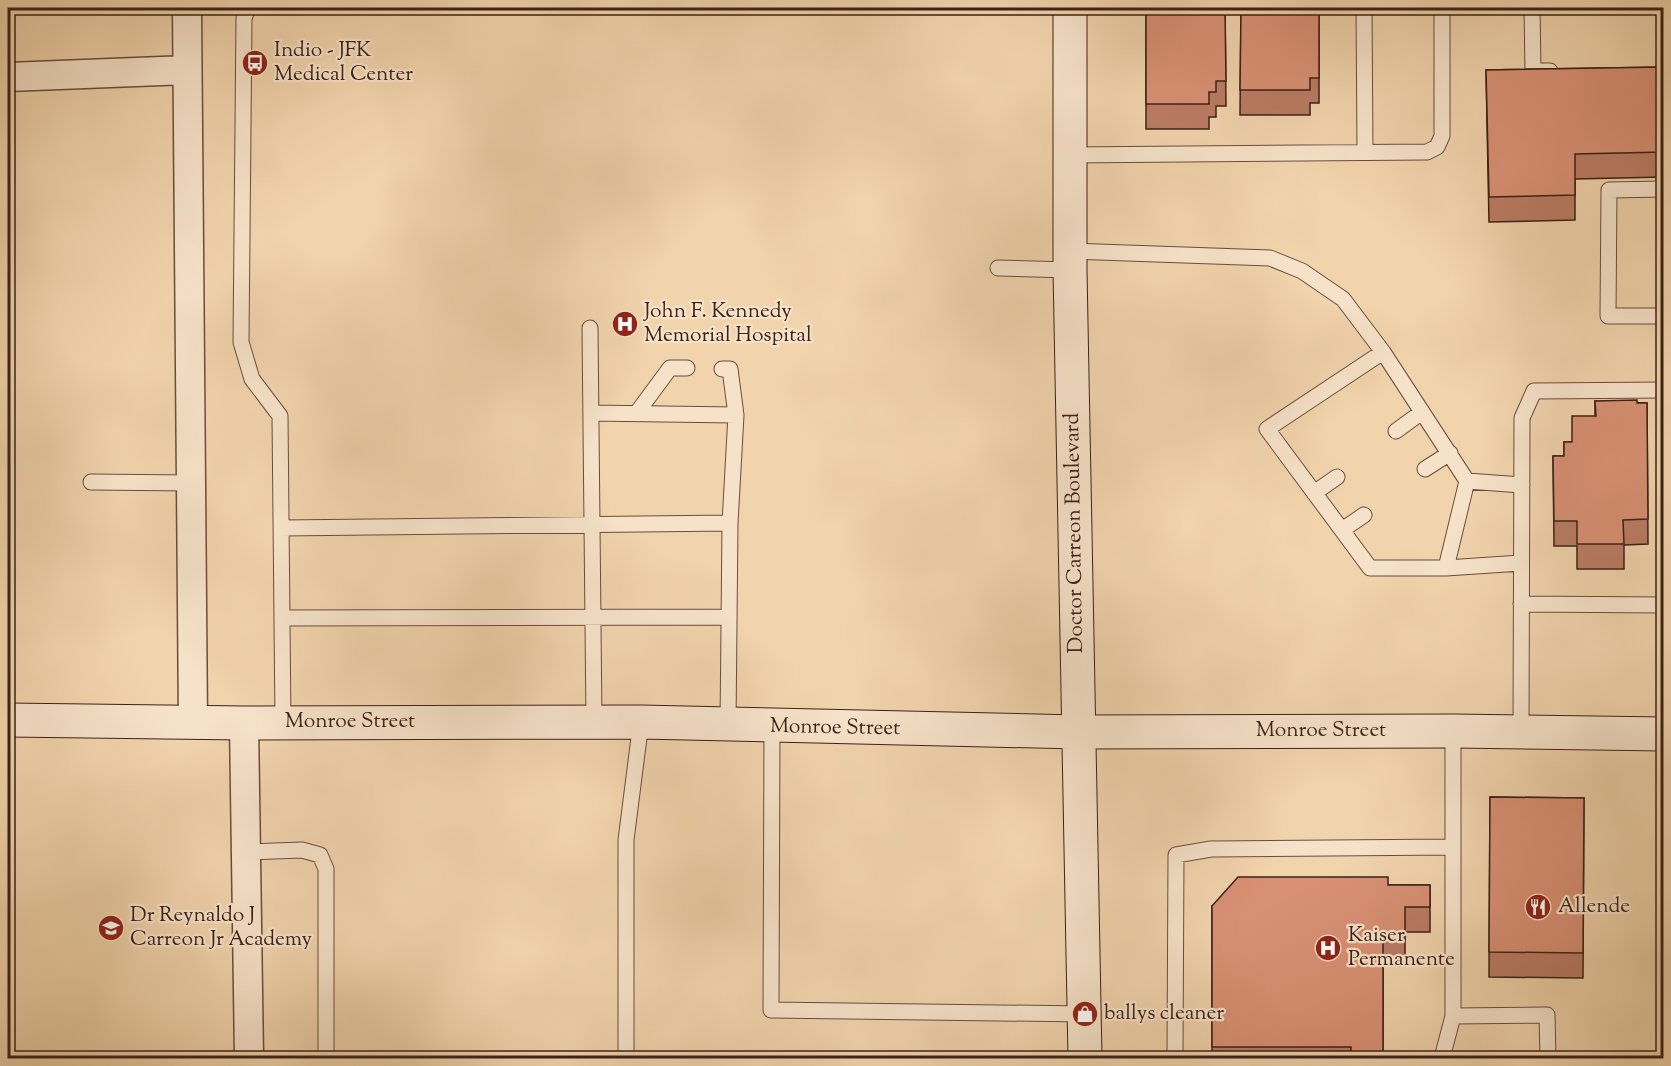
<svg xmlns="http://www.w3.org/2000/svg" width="1671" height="1066" font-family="'Sorts Mill Goudy',serif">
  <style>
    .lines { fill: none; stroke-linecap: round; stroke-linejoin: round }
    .lane-casing { stroke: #694e3d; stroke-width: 17 }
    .street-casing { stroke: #694e3d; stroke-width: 31 }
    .secondary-casing { stroke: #3c2118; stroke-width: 35 }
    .lane { stroke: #f6e2c9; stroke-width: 15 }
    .street { stroke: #f6e2c9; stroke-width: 28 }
    .secondary { stroke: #f6e2c9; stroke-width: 33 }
    .wall { fill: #ba7c64; stroke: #3c2118; stroke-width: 1.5 }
    .building { fill: #d89074; stroke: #3c2118; stroke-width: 1.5 }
    .labels { text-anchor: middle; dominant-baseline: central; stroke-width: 4.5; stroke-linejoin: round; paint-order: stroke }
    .poi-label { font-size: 21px; fill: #3c2118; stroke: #f6e2c9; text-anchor: start }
    .street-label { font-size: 21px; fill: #3c2118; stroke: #f6e2c9 }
  </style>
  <rect width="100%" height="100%" fill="#f1d3ac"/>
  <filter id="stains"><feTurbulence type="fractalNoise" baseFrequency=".00333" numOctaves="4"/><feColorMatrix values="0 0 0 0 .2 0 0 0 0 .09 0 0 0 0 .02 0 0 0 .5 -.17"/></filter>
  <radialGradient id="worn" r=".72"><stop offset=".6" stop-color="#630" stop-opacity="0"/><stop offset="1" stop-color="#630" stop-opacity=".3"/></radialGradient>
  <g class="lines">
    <g class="lane-casing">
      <path id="lane" d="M248,8l-4,10 -3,324 11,37 28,37 3,306
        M1364,8l1,144
        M1532,8l1,63h17
        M1069,155l358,-3 10,-5 5,-11v-128
        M1664,189l-55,1 -1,126h56
        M1070,251l200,7 32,13 41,28 40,53 84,129 55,4
        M998,268l72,2
        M590,328l4,394
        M1383,352l-116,77 103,139h76
        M722,369h8l6,46
        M591,413l145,2 -6,108 -2,202
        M636,414l34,-46h17
        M1396,431l26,-19
        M1425,469l25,-16
        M1467,481l-21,87 75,-5
        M91,482l100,1
        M1314,493l23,-16
        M281,528l449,-5
        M1342,530l22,-15
        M1521,604l143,1
        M282,618l447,-1
        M772,727l-1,283 314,4
        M1521,732l1,-314 12,-27 130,-1
        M245,852l57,-2 18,5 6,14v189
        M1453,1016l94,-1 1,43
        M626,1058v-218l15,-118
        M1175,1058l1,-203 35,-6 240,-2
        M1442,1058l11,-42v-285"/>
    </g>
    <g class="street-casing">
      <path id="street" d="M187,8l6,715
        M8,77l179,-7
        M244,723l5,335"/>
    </g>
    <g class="secondary-casing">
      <path id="secondary" d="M1070,8v262l15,788
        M8,720l236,3 397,-1 437,10 375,-1 211,3"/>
    </g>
    <use href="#lane" class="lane"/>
    <use href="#street" class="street"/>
    <use href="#secondary" class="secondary"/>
  </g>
  <path class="wall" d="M1146,8h79l1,98h-10v11h-7v12h-63z
    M1241,8h78v95h-9v12h-70z
    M1664,67v110l-89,2v41l-86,2 -3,-152z
    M1595,401l52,2 1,141 -24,1v24h-47v-23h-23l-1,-90h11v-14h8l23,-26z
    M1490,797l94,1 -1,180 -94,-1z
    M1388,885h42v47h-25v34h-22v93h-171v-153z"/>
  <path class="building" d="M1146,8h79l1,73h-10v11h-7v12h-63z
    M1241,8h78v70h-9v12h-70z
    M1664,67v85l-89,2v41l-86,2 -3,-127z
    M1637,400v3h10l1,116 -25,1 1,24h-47v-23h-23l-1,-65h11v-14h8v-26h24l-1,-15z
    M1490,797l94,1 -1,155 -94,-1z
    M1238,877h150v8h42v22h-25v34h-22v118h-32v-12h-139v-141z"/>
  <defs>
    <g id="bus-disc" transform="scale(1.35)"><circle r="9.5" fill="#8f2418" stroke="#f6e2c9"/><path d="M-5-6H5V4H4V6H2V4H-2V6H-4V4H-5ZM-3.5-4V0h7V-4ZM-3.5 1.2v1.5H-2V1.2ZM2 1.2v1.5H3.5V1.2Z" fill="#fff"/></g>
    <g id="hospital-disc" transform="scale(1.35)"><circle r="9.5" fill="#8f2418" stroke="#f6e2c9"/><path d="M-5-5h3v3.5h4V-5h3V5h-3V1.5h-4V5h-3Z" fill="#fff"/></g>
    <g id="restaurant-disc" transform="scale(1.35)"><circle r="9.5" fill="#8f2418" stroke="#f6e2c9"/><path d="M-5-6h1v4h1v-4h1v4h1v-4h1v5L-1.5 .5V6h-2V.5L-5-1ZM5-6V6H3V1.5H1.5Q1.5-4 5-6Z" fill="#fff"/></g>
    <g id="school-disc" transform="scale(1.35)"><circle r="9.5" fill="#8f2418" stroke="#f6e2c9"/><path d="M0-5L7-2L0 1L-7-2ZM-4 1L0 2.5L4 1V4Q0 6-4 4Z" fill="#fff"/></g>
    <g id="shop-disc" transform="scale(1.35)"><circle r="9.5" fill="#8f2418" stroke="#f6e2c9"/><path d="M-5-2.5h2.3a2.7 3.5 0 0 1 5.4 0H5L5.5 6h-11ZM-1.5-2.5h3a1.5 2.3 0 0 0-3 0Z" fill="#fff"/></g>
  </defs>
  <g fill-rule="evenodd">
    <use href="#bus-disc" x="255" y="63"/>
    <use href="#hospital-disc" x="625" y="324"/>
    <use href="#restaurant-disc" x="1538" y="907"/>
    <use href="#school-disc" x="111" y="928"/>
    <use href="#hospital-disc" x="1328" y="948"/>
    <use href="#shop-disc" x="1085" y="1014"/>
  </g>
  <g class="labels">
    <g class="poi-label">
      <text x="274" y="51">Indio - JFK<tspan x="274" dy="24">Medical Center</tspan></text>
      <text x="644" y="312">John F. Kennedy<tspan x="644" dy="24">Memorial Hospital</tspan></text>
      <text x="1558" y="907">Allende</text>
      <text x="130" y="916">Dr Reynaldo J<tspan x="130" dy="24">Carreon Jr Academy</tspan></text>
      <text x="1348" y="936">Kaiser<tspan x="1348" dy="24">Permanente</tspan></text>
      <text x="1104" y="1014">ballys cleaner</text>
    </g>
    <g class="street-label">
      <text transform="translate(1075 533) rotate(-91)">Doctor Carreon Boulevard</text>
      <text x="350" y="722">Monroe Street</text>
      <text transform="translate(835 728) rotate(1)">Monroe Street</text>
      <text x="1321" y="731">Monroe Street</text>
    </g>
  </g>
  <rect width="1671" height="1066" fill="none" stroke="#f1d3ac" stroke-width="30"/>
  <rect x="9" y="9" width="1653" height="1048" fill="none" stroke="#3c2118" stroke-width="3"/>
  <rect x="15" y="15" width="1641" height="1036" fill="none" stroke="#3c2118" stroke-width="1.5"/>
  <rect width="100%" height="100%" filter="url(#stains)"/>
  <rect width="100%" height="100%" fill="url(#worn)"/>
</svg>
